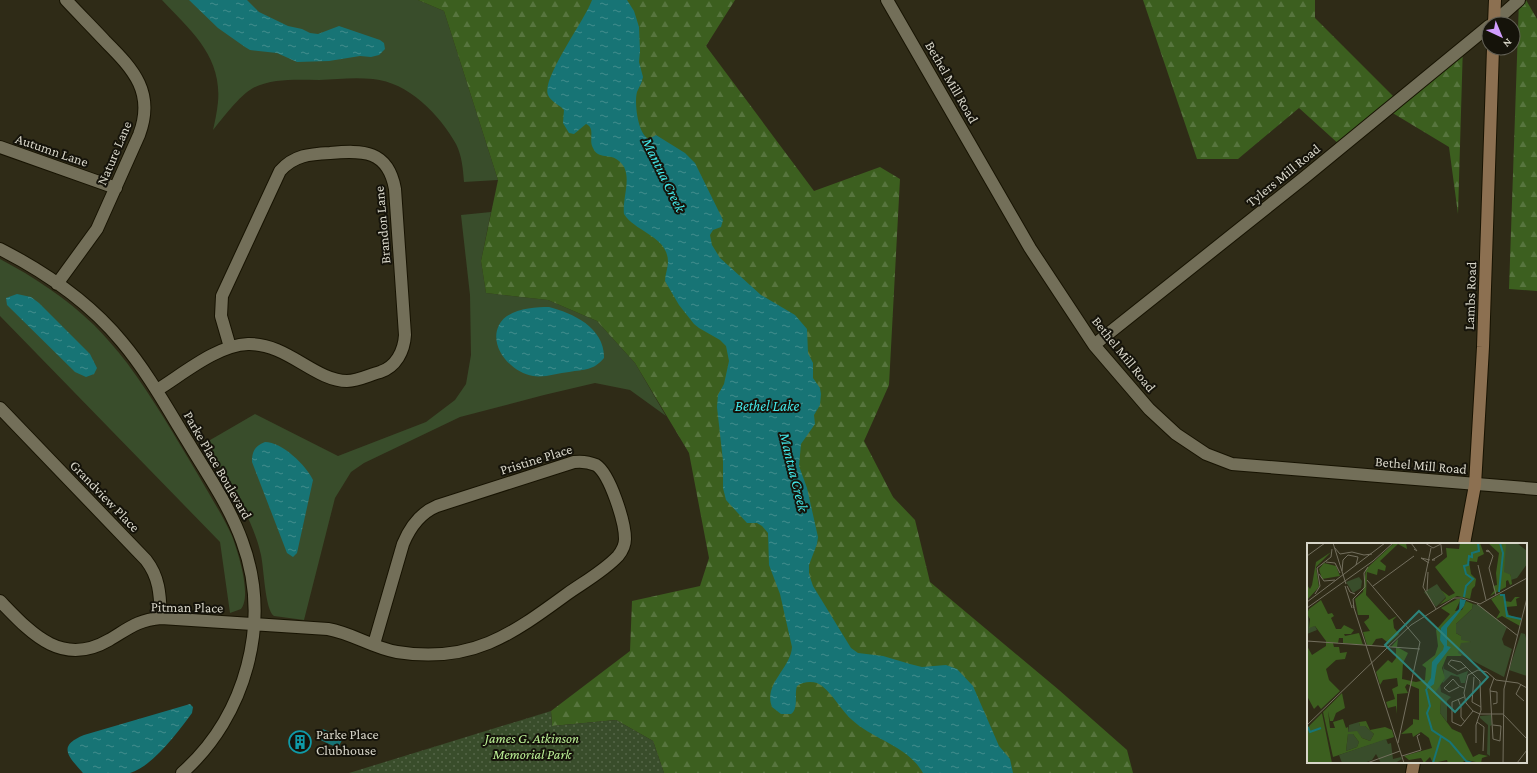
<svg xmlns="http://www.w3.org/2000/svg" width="1537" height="773" font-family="'Crimson Pro',serif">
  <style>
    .green { fill: #394d2b }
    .forest { fill: url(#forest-firs) }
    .park { fill: url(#park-dots) }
    .water { fill: url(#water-ripples) }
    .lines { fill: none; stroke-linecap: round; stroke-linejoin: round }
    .street-casing { stroke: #171302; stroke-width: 14 }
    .secondary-casing { stroke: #171302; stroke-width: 14 }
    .street { stroke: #736f59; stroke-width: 12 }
    .secondary { stroke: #8c7051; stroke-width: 12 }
    .labels { text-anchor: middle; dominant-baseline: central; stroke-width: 4; stroke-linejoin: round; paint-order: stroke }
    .street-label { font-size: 14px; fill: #d8d6c9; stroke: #15130a }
    .poi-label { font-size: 14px; fill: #d8d6c9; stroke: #15130a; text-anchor: start }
    .park-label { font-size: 14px; font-style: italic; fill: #bcf196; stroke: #15130a }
    .water-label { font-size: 15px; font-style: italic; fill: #43e8ea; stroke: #15130a }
    .inset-river { fill: none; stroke: #177475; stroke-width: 2 }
    .inset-road { fill: none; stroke: #736f5e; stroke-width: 1 }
    .view { fill: #2d847c; fill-opacity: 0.15; stroke: #2d847c; stroke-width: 2 }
    .inset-edge { fill: none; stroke: #d8d6c9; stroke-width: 2 }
  </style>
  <defs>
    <pattern id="forest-firs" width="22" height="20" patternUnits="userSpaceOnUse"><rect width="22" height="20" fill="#3c5f1f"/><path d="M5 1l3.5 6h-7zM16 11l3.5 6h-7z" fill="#57753e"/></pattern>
    <pattern id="park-dots" width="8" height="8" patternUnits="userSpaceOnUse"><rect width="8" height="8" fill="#394d2b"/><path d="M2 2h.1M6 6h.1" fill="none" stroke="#556648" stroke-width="1.8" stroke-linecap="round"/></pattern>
    <pattern id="water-ripples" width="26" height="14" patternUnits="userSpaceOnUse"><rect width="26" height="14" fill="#177475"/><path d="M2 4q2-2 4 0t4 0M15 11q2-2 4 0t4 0" fill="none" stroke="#438d8d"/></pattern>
  </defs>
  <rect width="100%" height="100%" fill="#2f2b17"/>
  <path class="green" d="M162,0h256l26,11 54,169 -34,2c-1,-13 -2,-26 -8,-38 -16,-29 -48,-62 -83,-65 -18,-2 -36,0 -54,1 -22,0 -46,-2 -66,8 -14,8 -30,30 -40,42 2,-9 4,-18 5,-28 4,-46 -27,-71 -56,-102z
    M491,212l-10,49 5,32 62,7 49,21 38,42 31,53 -36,-26 -35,-7 -51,12 -84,22 -96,46 -13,9 -16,26 -31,122 -30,-4c-9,-6 -10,-47 -13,-61 -9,-41 -36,-76 -56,-112l50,-29 83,42 88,-34 29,-22 11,-16 5,-29 -1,-60 -9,-80z
    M0,259c34,18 66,39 94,66 12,12 23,25 33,38 26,35 48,73 70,110 12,21 25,41 35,63 6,16 20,59 9,73l-11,4 -10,-71 -220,-226z"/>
  <path class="forest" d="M418,0h317l-29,46 108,145 66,-24 20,12 -11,206 -25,56 29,56 22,23 15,62 129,108 68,60 6,23h-469l-11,-32 -37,-21 -64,6 -1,-15 79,-60 2,-50 68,-15 9,-28 -20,-105 -54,-90 -38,-42 -49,-21 -62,-7 -5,-32 17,-81 -54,-169z
    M1143,0h172v18l82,82 66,-56 -5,170 -9,-67 -63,-38 -45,37 -42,-38 -61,51h-41z
    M1519,0h7l11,19v272l-28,-2z"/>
  <path class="park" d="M551,711l1,15 64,-6 37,21 11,32h-315z"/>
  <path class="water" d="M189,0h58l12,12 29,14 14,3 8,4 8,1 21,-8 41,14 4,3 1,6 -6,6 -8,2 -11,-1 -31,5 -32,1 -20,-9 -27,-3 -5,-3 -27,-19z
    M592,0h35l7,11 5,16 1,24 -1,11 4,15c-1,6 -4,10 -6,15 -3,11 1,43 12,47l7,-4 29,18 10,10 28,57 -2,7 -8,3 -3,5 2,10 8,13 41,37 34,20 12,14 1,24 5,10v15l7,10 1,6 -1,11 -6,10 1,9 -14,20 -2,22 8,22 11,49 -1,7 -8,21v9l4,12 38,62 7,5 25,3 27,8 12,3 24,-2 11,4 16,17 26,60 11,13 3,14h-90c-16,-28 -50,-33 -72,-54 -10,-9 -22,-31 -34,-36 -6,-2 -15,-1 -20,3 -3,9 2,22 -6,28h-10l-9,-7c-9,-23 19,-39 20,-60l-12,-53 -11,-29 -1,-32 -6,-7 -5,-3h-10l-21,-23 -3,-12v-27l-6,-54 1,-12 6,-11 5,-23 -3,-15 -6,-6 -21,-12 -5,-4 -15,-19 -14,-24c0,-7 3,-13 3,-19 0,-26 -33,-30 -44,-48 -2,-17 10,-41 -5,-53 -8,-8 -21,-1 -26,-13 -5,-8 3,-20 -7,-24l-12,10 -5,-1 -6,-10 1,-13c-4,-5 -13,-8 -16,-15 -7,-16 37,-75 44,-95z
    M17,294l14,3 8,6 51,51 7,14 -3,6 -8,3 -11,-5 -68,-67 -1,-7z
    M549,307c24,6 56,21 55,51 -11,13 -19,11 -35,14 -11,1 -25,6 -36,4 -21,-3 -45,-29 -34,-51 8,-16 34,-18 50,-18z
    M265,442c17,0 41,23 48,38l-16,73 -4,4 -6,-4 -35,-91c0,-11 3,-16 13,-20z
    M190,704l3,3 -1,6c-13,18 -40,54 -62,60 -10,0 -36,0 -47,0 -15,-17 -26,-27 1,-38z
    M323,729l20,9 -5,10 -20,-9z"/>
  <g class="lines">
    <g class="street-casing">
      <path id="street" d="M887,0l143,248 64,97 55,64 27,25 30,20 26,10 305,25
        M1492,24l27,-24
        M0,147l116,41
        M0,249c45,23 90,54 122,93 26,31 45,66 66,100 19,32 41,63 54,99 30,81 4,175 -60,232
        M57,284l40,-55 42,-94c16,-42 -5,-65 -33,-93 -13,-14 -27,-28 -40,-42
        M1094,345l211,-168 184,-151
        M157,390c26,-16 60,-45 91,-46 39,-1 67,37 99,37 11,0 22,-6 33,-9 16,-5 24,-21 25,-37l-10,-146c-7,-39 -32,-39 -65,-36 -20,1 -36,2 -50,18l-58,125 -1,20 9,31
        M0,408l146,152c14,18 14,36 15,58
        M0,601c30,31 61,67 109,39 19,-11 28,-20 52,-22l167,11c24,4 45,19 69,23 74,12 114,-17 170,-58 17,-12 37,-23 51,-38 4,-5 7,-11 7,-17 0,-17 -15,-65 -29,-74 -7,-3 -14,-4 -22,-3l-137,44c-17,7 -27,21 -34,38l-29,100"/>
    </g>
    <g class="secondary-casing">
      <path id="secondary" d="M1494,24l1,-24
        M1464,544l11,-59 8,-138 10,-299
        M1412,773l2,-11"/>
    </g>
    <use href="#street" class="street"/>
    <use href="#secondary" class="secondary"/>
  </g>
  <defs>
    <g id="building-ring" transform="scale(1.15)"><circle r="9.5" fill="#15130a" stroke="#0f9aa8" stroke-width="1.5"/><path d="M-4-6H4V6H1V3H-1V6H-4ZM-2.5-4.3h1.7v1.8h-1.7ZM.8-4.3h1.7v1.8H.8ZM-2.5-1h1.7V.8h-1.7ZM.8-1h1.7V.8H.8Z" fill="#0f9aa8"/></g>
  </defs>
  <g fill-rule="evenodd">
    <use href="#building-ring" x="300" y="742"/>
  </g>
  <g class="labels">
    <g class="street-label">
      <text transform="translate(952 82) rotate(60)">Bethel Mill Road</text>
      <text transform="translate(52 150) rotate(19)">Autumn Lane</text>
      <text transform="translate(114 153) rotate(-67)">Nature Lane</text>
      <text transform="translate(1283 175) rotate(-39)">Tylers Mill Road</text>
      <text transform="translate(382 225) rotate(-95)">Brandon Lane</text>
      <text transform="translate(1470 296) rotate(-88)">Lambs Road</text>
      <text transform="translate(1124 354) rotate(51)">Bethel Mill Road</text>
      <text transform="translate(536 459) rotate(-17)">Pristine Place</text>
      <text transform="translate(218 465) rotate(60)">Parke Place Boulevard</text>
      <text transform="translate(1421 465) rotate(5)">Bethel Mill Road</text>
      <text transform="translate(105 496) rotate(46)">Grandview Place</text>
      <text transform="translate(187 607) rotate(1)">Pitman Place</text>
    </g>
    <g class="poi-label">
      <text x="316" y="734">Parke Place<tspan x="316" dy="16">Clubhouse</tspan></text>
    </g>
    <g class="park-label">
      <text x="532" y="738">James G. Atkinson<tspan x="532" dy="16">Memorial Park</tspan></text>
    </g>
    <g class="water-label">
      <text transform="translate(664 175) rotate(64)">Mantua Creek</text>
      <text x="767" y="406">Bethel Lake</text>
      <text transform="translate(794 472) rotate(76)">Mantua Creek</text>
    </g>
  </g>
  <g transform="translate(1307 543)">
    <rect width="220" height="220" fill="#2f2b17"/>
    <path d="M2,66v18l6,-1 2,4 -10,4zM136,122l1,4 13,6 11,-4 -3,12h-4l-2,-6 -8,-2 -8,8 -1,-2 2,-1zM133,140l1,9 10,5 -4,4v21l-7,-9 1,-13 -6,-7zM184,172l1,10 -2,1v30l-3,-2 1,-29 -8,-7v-2zM52,179l1,4h5l9,8 -4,7 -8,-3 -5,-6h-9l1,-7zM41,191h5l6,8 -2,5 -11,4z" fill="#394d2b"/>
    <path d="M87,0h12l1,6 -9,-5 -18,17 6,5 -1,5 -7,-2 -1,6 -10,-3 -1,23 23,25 8,-4 -4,4 1,8 5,6 -13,12 1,-4 -5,-4 -6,1 -4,6h-5l-4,-13 7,-1 -6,-9 5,-4v-3h-11l-3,-16 8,-7 3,-23zM153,0h20l4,11 -6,3 -1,5 -8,-1 2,13 5,5 -1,7 -3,3 -2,10 -13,-3 -18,9 7,-7 -5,-8 8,6 6,-3 -20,-26 12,-10 -1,-9 13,1zM181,0h18l6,41 -2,1 -2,-5 -2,1v6l-16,9 4,-5 -1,-5 4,-1 -1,-12 3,-20zM24,9l-15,15 3,20 -12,13v-15l3,4 2,-4 4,-23zM17,20l12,3 4,10 -18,3 -3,-10zM193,51l4,2 1,5 6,1 4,-5h5l-4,2 1,7 -11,1 3,8 12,4 -1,7 -18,-10 -6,3 4,-7 -9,-13zM150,56h4l-6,12 7,-1 4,-9 7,3 -1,5 -16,15v9l15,9 -10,14h-14l-5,12 3,10 -10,15 6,7 -1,13 12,16 9,4 12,24 6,-3 9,2 -6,2 -1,5 -15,-3 -5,3h-13l-1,-3 -14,3 -3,-6 -6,6 -3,-5 -12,2 -5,-4 28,-8 -3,-10 -8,-6 -8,5 -1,-4 -11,1 12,-10v-5l6,1v-31l-12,-5 -2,3 3,6 -11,1v20l-1,-8 -8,2 -2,-6 9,-3 -3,-10 6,-3 -1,-8 -14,2 -3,5 -4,-13 12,-12 4,3 4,-5v-11h-5l7,-8 -1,8 11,6 -5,10 -1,16 14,3 9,-2 1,-12 -4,-3 13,-10 3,-9 -2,-16 14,-16 -9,-6zM14,57l7,14 4,-1 2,3 -3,2 5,11h5l3,-4 10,5 -3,4h-7l1,2 14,-3 4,12 -20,-2v-5h-4l-1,5h-5l1,4h5l1,6 7,-1 -2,7 -9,1 -10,9 3,11 11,11 -19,18 -3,-4 -4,4 -7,-13v-50l5,9 14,-9v-5l-11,-15 -6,2 1,-9 -3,-5 2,-5zM35,150l3,15 -9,5 -3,8h-3l-2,-10 2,17h5l-2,-6 10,-3 3,9 2,-1v5l9,-1 5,7 8,3 4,-7 -9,-8h-5l-1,-4 7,-1 4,9 15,-3 7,3 2,7 -61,20 -10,-45zM41,191h5l6,8 -2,5 -11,4zM15,170l10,50h-25v-35z" fill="#3c5f1f" fill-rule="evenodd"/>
    <path d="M52,34l3,4 -1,7 -8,5 -7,-11z" fill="#394d2b"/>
    <path d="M210,0l10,8v13l-10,14 -6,2v-5l-7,-3 2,-28zM214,90l4,1 2,8v34l-18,-6z" fill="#394d2b"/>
    <path d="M130,41l9,13 -10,10 -12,-15zM166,61l6,1 28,22 -5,12 2,6 8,4 -8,28 -46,-24 3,-10 10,-1 -10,-2v-4l-5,-3v-9l16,-15zM79,196l2,5 3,-1 2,16 8,-2 1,2 -7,4h-14l-5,-9 -4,6 -8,3h-22l-3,-8z" fill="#394d2b"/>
    <path d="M153,56l6,1 -2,6 -17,22v18l4,1 -14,18 -3,19 -8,6 1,-6 4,-6 1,-16 11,-12 1,-4 -4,-6 1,-12 18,-19z" fill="#177475"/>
    <path class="inset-river" d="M192,49l4,-39 -3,-10M193,52h4l3,21 14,3M157,54l2,-11 7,-7 -7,-5 -2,-8 4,-1 1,-9 3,1v-4l7,-2 -1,-8M119,146l4,17 -3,7 5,17 18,12 16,19 6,2M1,184l2,5 11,-4M126,220l8,-27"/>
    <path class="inset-road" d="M26,0l13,41M104,0l6,8 -3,-2M118,0l8,5 10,-5M27,4l6,7 12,-2 12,3 8,-1M124,5l-8,39 13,22M183,9l-4,-1 2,-1 5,6 -4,12 7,27M0,13l18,-13M128,17h-3l10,-6 -1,-9M19,19l9,1 5,10M122,20l-8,-5 9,2M171,22l8,35M35,28l1,-11 5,-5 10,2 -2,8M12,31l5,7 11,-1M60,37l53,62 -22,101M38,43l7,22M40,43l3,6 5,2M66,43l41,-30M120,48l1,-19M8,51l5,-8 -3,-18 14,-11 1,-8M0,59l78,-59M170,61l41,32M46,62l51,158M0,65l66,-47 20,-18M47,65l-1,-9 12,-12 -1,-14 4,-6M0,98l113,8M159,124l-8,4 -10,-7 3,-4 10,2 19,19 1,29 -5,15v18M167,134l-2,25 9,5M187,135l-4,11 3,50 7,2M214,141l-5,10 8,7M152,144l-10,5 -5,-4 9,-9 6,7 5,2M220,145l-9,-5 -22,-3 -9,-8 -9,-2 -10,5 -4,18 2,10 7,8 7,3h23l24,25M183,148l7,1v11l-4,1M157,154l-12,5v20l9,4 12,-15M151,156l3,8v10l4,5M170,179l7,5 -1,24M0,182l104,-100 43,-27h8l18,6 47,-26M186,182l8,1 -1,15M95,213l19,-6 -4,-14 3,-2M60,220l33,-12M196,220l1,-74 23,-91M210,220l10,-13"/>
    <path class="view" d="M112,68l69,66 -33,35 -70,-67z"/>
    <rect width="220" height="220" class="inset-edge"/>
  </g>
  <g transform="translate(1501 36) rotate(136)"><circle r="19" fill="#15130a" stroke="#636156"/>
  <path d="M0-3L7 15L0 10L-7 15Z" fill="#d19dfe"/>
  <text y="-6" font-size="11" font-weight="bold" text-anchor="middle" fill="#d8d6c9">N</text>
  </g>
</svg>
